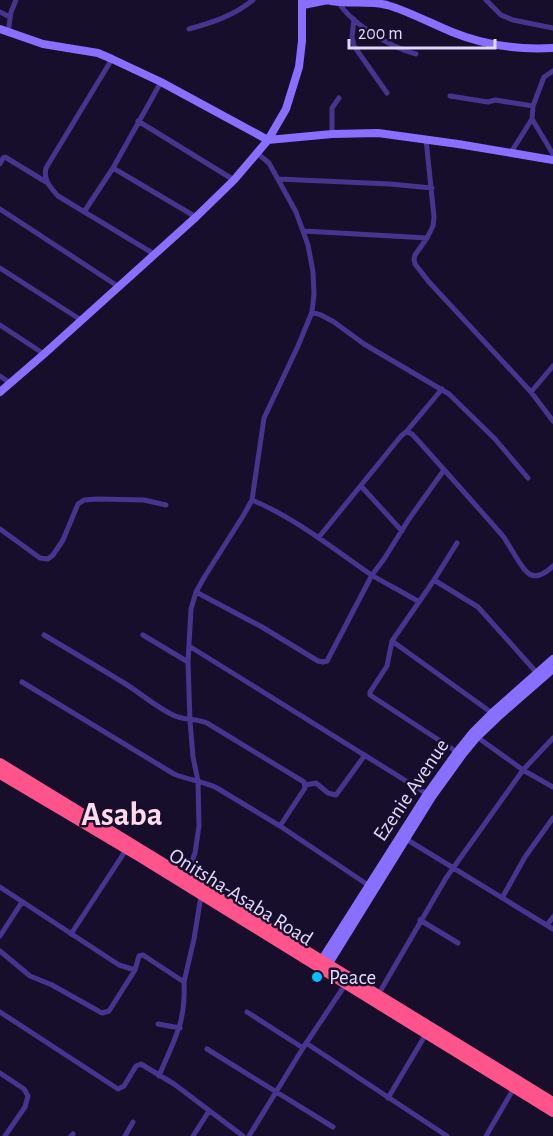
<svg xmlns="http://www.w3.org/2000/svg" width="553" height="1136" font-family="'Alegreya Sans',sans-serif">
  <style>
    .lines { fill: none; stroke-linecap: round; stroke-linejoin: round }
    .street { stroke: #46358e; stroke-width: 5 }
    .secondary { stroke: #886fff; stroke-width: 8 }
    .highway { stroke: #ff538c; stroke-width: 10 }
    .poi-dot { fill: #04c0ff; stroke: #170e2b; stroke-width: 2 }
    .labels { text-anchor: middle; dominant-baseline: central; stroke-width: 5; stroke-linejoin: round; paint-order: stroke }
    .street-label { font-size: 21px; fill: #e2d8ff; stroke: #170e2b }
    .poi-label { font-size: 21px; fill: #e2d8ff; stroke: #170e2b; text-anchor: start }
    .town-label { font-size: 33px; font-weight: bold; fill: #ffdaec; stroke: #170e2b }
  </style>
  <rect width="100%" height="100%" fill="#170e2b"/>
  <g class="lines">
    <path class="street" d="M486,0l15,15 12,5 40,8
      M339,3c13,21 53,45 77,51
      M0,12l10,5
      M354,19l-2,18 2,9 33,47
      M189,29c25,-7 44,-13 64,-29
      M8,33l3,-21 5,-12
      M112,59l-66,109c-3,12 4,19 12,28l96,58
      M450,96l38,6 7,-2 38,6
      M532,119l21,35
      M138,121l96,59
      M332,134v-26l7,-10
      M426,139l8,78 -1,9 -6,12 -12,17 -1,4 1,5 14,18 102,110 22,29
      M510,154l22,-35 1,-13 11,-29 9,-6
      M0,164l3,-6 2,-1 41,25
      M113,168l83,49
      M278,179l112,5 42,4
      M0,209l119,78
      M84,212l29,-44 48,-86
      M304,231l123,7
      M0,268l81,52
      M312,312l9,3 13,7 30,22 85,50 46,45 33,39
      M0,325l44,29
      M0,376l10,7
      M531,392l22,-26
      M406,432l36,-43
      M361,486l41,45
      M252,500c43,18 79,47 118,74 16,10 33,18 49,28l15,-22 44,27 59,66
      M0,529l40,29 8,1 5,-4 10,-15 15,-36 6,-4 13,-1 47,1 22,5
      M319,537l82,-101 5,-4 6,2c30,33 60,67 90,101 8,10 18,32 26,38 8,7 19,-1 25,-7
      M434,580l23,-37
      M196,592l66,35 56,34 5,1 4,-1 45,-86 12,-16 25,-40 35,-49
      M419,602l-27,39 -5,25 -17,26v3l87,57
      M44,635c27,16 54,32 80,48 18,11 33,25 51,33 13,5 20,2 32,7l97,59 1,6 -25,38
      M143,635l45,27
      M392,641l100,72
      M189,646l238,148
      M22,682l152,92c14,6 29,7 43,14l63,38 88,59
      M477,737l46,33 30,17
      M305,785l11,-2 12,10 8,2 29,-40
      M406,839l147,90
      M186,877l9,-24 4,-27 -1,-45 -5,-24 -3,-36 -2,-59 3,-53 5,-17 9,-16 38,-60 9,-16 12,-82 34,-72 14,-34 2,-18 -1,-22 -5,-27 -12,-33 -27,-49 -12,-10
      M0,887l119,78 16,5 4,-14 4,-1 41,27 10,-43 7,-43
      M502,898l23,-41 28,-39
      M420,920l38,23
      M547,925l6,-8
      M71,934l55,-84
      M0,936l22,-34
      M0,951l30,25 22,9 50,28 7,-2 26,-41
      M378,995l68,-117 77,-108 30,-32
      M0,1012l118,77 6,-3 12,-20 5,-2 33,20 69,52
      M247,1012l56,36
      M158,1024l22,4
      M306,1043l141,93
      M207,1049l126,78
      M0,1073l24,16 4,7 -3,11 -20,29
      M159,1076c15,-37 27,-52 25,-94
      M388,1098l38,-64
      M71,1136l2,-2
      M125,1136l8,-14
      M193,1136l16,-25
      M249,1136l54,-88 42,-63
      M486,1136l28,-48"/>
    <path class="secondary" d="M327,0c20,5 40,0 60,5 21,6 45,19 65,27 32,13 67,18 101,16
      M303,5l25,-5
      M0,29l43,15 55,9 14,6 49,23 107,58 64,-6 46,-1 80,11 95,16
      M0,392l44,-38 152,-137 38,-37 34,-40 18,-31 13,-42 3,-26v-41
      M321,961l106,-167 30,-42 16,-20 19,-19 61,-54
      M328,965l104,-168 31,-43 14,-17 21,-20 55,-48"/>
    <path class="highway" d="M0,763l553,339
      M0,774l140,83 413,255"/>
  </g>
  <circle class="poi-dot" cx="317" cy="977" r="6"/>
  <g class="labels">
    <g class="street-label">
      <text transform="translate(411 790) rotate(-56)">Ezenie Avenue</text>
      <text transform="translate(241 897) rotate(32)">Onitsha-Asaba Road</text>
    </g>
    <g class="poi-label">
      <text x="329" y="977">Peace</text>
    </g>
    <g class="town-label">
      <text x="122" y="815">Asaba</text>
    </g>
  </g>
  <path d="M349 39v9h146v-9" fill="none" stroke="#e2d8ff" stroke-width="3"/>
  <text x="358" y="39" font-size="18" fill="#e2d8ff" stroke="#170e2b" stroke-width="4.5" paint-order="stroke">200 m</text>
</svg>
